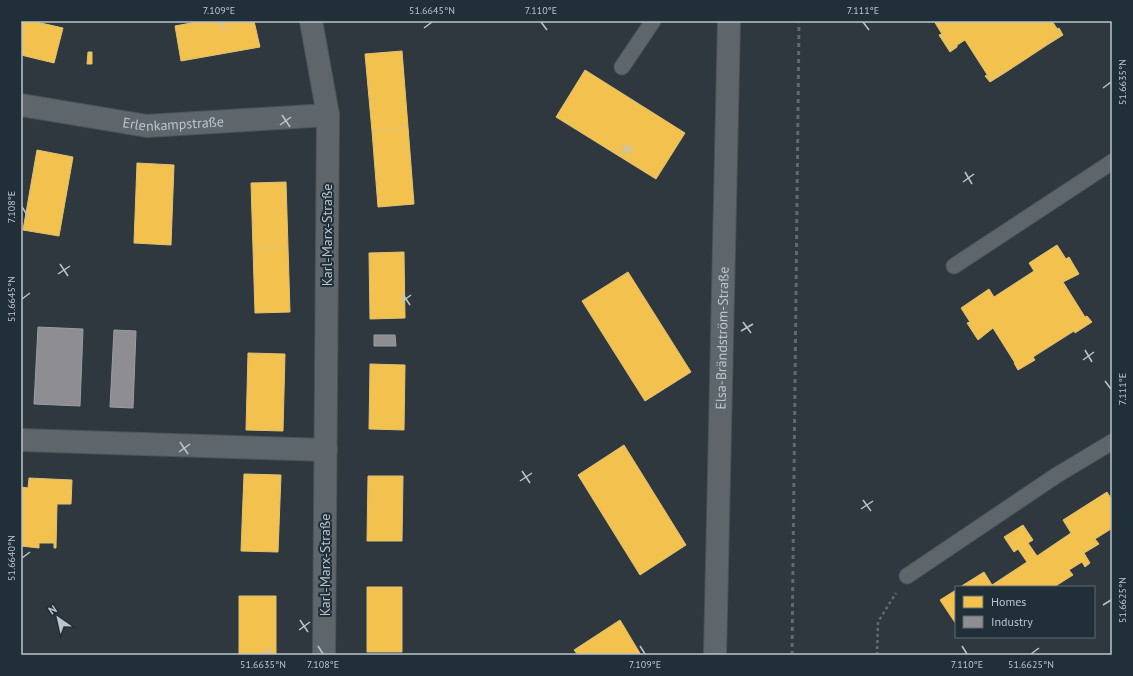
<svg xmlns="http://www.w3.org/2000/svg" width="1133" height="676" font-family="'PT Sans',sans-serif">
  <style>
    .homes { fill: #f2c14e; stroke: #e1c274 }
    .industry { fill: #8d8d92; stroke: #9a9ea4 }
    .lines { fill: none; stroke-linecap: round; stroke-linejoin: round }
    .lane-casing { stroke: #4d5458; stroke-width: 17 }
    .street-casing { stroke: #4d5458; stroke-width: 24 }
    .path { stroke: #636a6e; stroke-width: 2.5; stroke-dasharray: 3 3; stroke-linecap: butt }
    .lane { stroke: #5f666b; stroke-width: 15 }
    .street { stroke: #5f666b; stroke-width: 22 }
    .rail { stroke: #636a6f; stroke-width: 3; stroke-dasharray: 4 4; stroke-linecap: butt }
    .ticks { fill: none; stroke: #bac5cd; stroke-width: 1.5 }
    .labels { text-anchor: middle; dominant-baseline: central; stroke-width: 4; stroke-linejoin: round; paint-order: stroke }
    .street-label { font-size: 14px; fill: #bac5cd; stroke: #212f39 }
    .neatline { fill: none; stroke: #bac5cd; stroke-width: 1.5 }
    .ticks-label { font-size: 10px; text-anchor: middle; fill: #bac5cd }
  </style>
  <rect width="100%" height="100%" fill="#2e383e"/>
  <path class="homes" d="M21,21h11l31,7 -9,35 -33,-8z
    M202,21h52l6,26 -79,14 -6,-35z
    M934,21h118l8,12 -15,10 2,2 -41,27 -1,-3 -15,10 -25,-39 -14,9z
    M1059,28l4,7 -16,10 -2,-2 15,-10 -3,-4z
    M942,34l9,15 6,-4v2l-7,5 -11,-17z
    M402,51l6,76 -36,4 -7,-77z
    M88,52h4v12h-5z
    M1005,69l1,3 -16,10 -5,-6 2,-1 3,4z
    M585,70l100,63 -29,46 -100,-62z
    M408,127l6,77 -36,3 -6,-76z
    M37,150l36,7 -14,79 -36,-6z
    M137,163l37,2 -3,80 -37,-2z
    M286,182l2,65 -35,1 -2,-65z
    M1057,245l9,14 3,-2 10,17 -16,8 22,35 2,-1 5,6 -17,11 -1,-2 -41,26 2,3 -17,10 -4,-7h1l-22,-35 -15,12 -11,-17 3,-1 -9,-14 28,-19 5,8 40,-26 -5,-8z
    M288,247l2,65 -35,1 -2,-65z
    M404,252l1,66 -35,1 -1,-66z
    M628,272l63,100 -46,29 -63,-100z
    M248,353l37,1 -2,77 -37,-1z
    M370,364l35,1 -1,65 -35,-1z
    M624,445l62,100 -46,30 -62,-100z
    M244,474l37,1 -3,77 -37,-1z
    M368,476h35l-1,65h-35z
    M29,478l43,2 -1,24h-14l-1,44h-2v-5h-15v5l-18,-2v-59l7,1z
    M1107,492l5,8v30l-1,-1 -16,10 4,5 -15,9 6,10 -5,4 -3,-5 -13,8 4,5 -19,12h-94l24,-15 8,13 35,-23 -9,-13 -4,3 -10,-15 19,-12 10,15 -5,3 9,13 34,-23 -8,-13z
    M367,587h35v65h-35z
    M956,590v34l-16,-24z
    M239,596h37v59h-37z
    M620,620l21,35h-63l-4,-5z"/>
  <path class="industry" d="M38,327l45,2 -3,77 -46,-2z
    M114,330l22,1 -3,77 -23,-1z
    M374,335h21l1,11h-22z"/>
  <g class="lines">
    <g class="lane-casing">
      <path id="lane" d="M622,67l31,-46
        M954,266l158,-104
        M907,576l150,-101 55,-33"/>
    </g>
    <g class="street-casing">
      <g id="street">
        <path d="M311,21l17,94 -4,540"/>
        <path id="s1" d="M21,105l126,21 181,-11"/>
        <path d="M21,440l305,10"/>
        <path id="s2" d="M715,655l14,-634"/>
      </g>
    </g>
    <path class="path" d="M877,655l1,-33 18,-29"/>
    <use href="#lane" class="lane"/>
    <use href="#street" class="street"/>
    <path class="rail" d="M792,655l7,-634"/>
  </g>
  <path class="ticks" d="M219,22l6,8M541,22l6,8M863,22l6,8M424,28l8,-6M1103,88l8,-6M282,115l8,12M280,125l11,-8M623,144l8,11M621,153l12,-7M965,172l7,12M963,182l11,-8M22,207l6,9M60,264l8,12M58,274l12,-8M402,293l8,12M22,299l8,-6M400,303l11,-8M743,322l8,11M741,331l12,-7M1085,350l7,12M1083,360l11,-8M1105,381l6,8M180,442l8,12M179,452l11,-8M522,471l8,12M520,481l12,-8M863,500l8,11M861,509l12,-8M22,558l8,-6M1103,605l8,-5M300,620l8,12M299,630l11,-8M318,646l5,8M640,646l5,8M962,646l5,8M263,654l8,-6M1031,654l8,-6"/>
  <g class="labels">
    <g class="street-label">
      <text stroke="none"><textPath href="#s1" startOffset="154">Erlenkampstraße</textPath></text>
      <text transform="translate(327 235) rotate(-90)">Karl-Marx-Straße</text>
      <text stroke="none"><textPath href="#s2" startOffset="317">Elsa-Brändström-Straße</textPath></text>
      <text transform="translate(325 565) rotate(-90)">Karl-Marx-Straße</text>
    </g>
  </g>
  <rect width="1133" height="676" fill="none" stroke="#212f39" stroke-width="44"/>
  <rect x="955" y="586" width="140" height="52" fill="#212f39" stroke="#5e6b74"/>
  <rect x="963" y="596" width="20" height="12" fill="#f2c14e" stroke="#5e6b74"/>
  <text x="991" y="606" font-size="12" fill="#bac5cd">Homes</text>
  <rect x="963" y="616" width="20" height="12" fill="#8d8d92" stroke="#5e6b74"/>
  <text x="991" y="626" font-size="12" fill="#bac5cd">Industry</text>
  <g transform="translate(58 618) rotate(326)" stroke="#212f39" stroke-width="3" paint-order="stroke">
  <path d="M0-3L7 15L0 10L-7 15Z" fill="#bac5cd"/>
  <text y="-6" font-size="11" font-weight="bold" text-anchor="middle" fill="#bac5cd">N</text>
  </g>
  <rect x="22" y="22" width="1089" height="632" class="neatline"/>
  <g class="ticks-label">
    <text x="219" y="14">7.109°E</text>
    <text x="432" y="14">51.6645°N</text>
    <text x="541" y="14">7.110°E</text>
    <text x="863" y="14">7.111°E</text>
    <text transform="translate(1122 82) rotate(-90)" y="4">51.6635°N</text>
    <text transform="translate(11 207) rotate(-90)" y="4">7.108°E</text>
    <text transform="translate(11 299) rotate(-90)" y="4">51.6645°N</text>
    <text transform="translate(1122 389) rotate(-90)" y="4">7.111°E</text>
    <text transform="translate(11 558) rotate(-90)" y="4">51.6640°N</text>
    <text transform="translate(1122 600) rotate(-90)" y="4">51.6625°N</text>
    <text x="263" y="668">51.6635°N</text>
    <text x="323" y="668">7.108°E</text>
    <text x="645" y="668">7.109°E</text>
    <text x="967" y="668">7.110°E</text>
    <text x="1031" y="668">51.6625°N</text>
  </g>
</svg>
